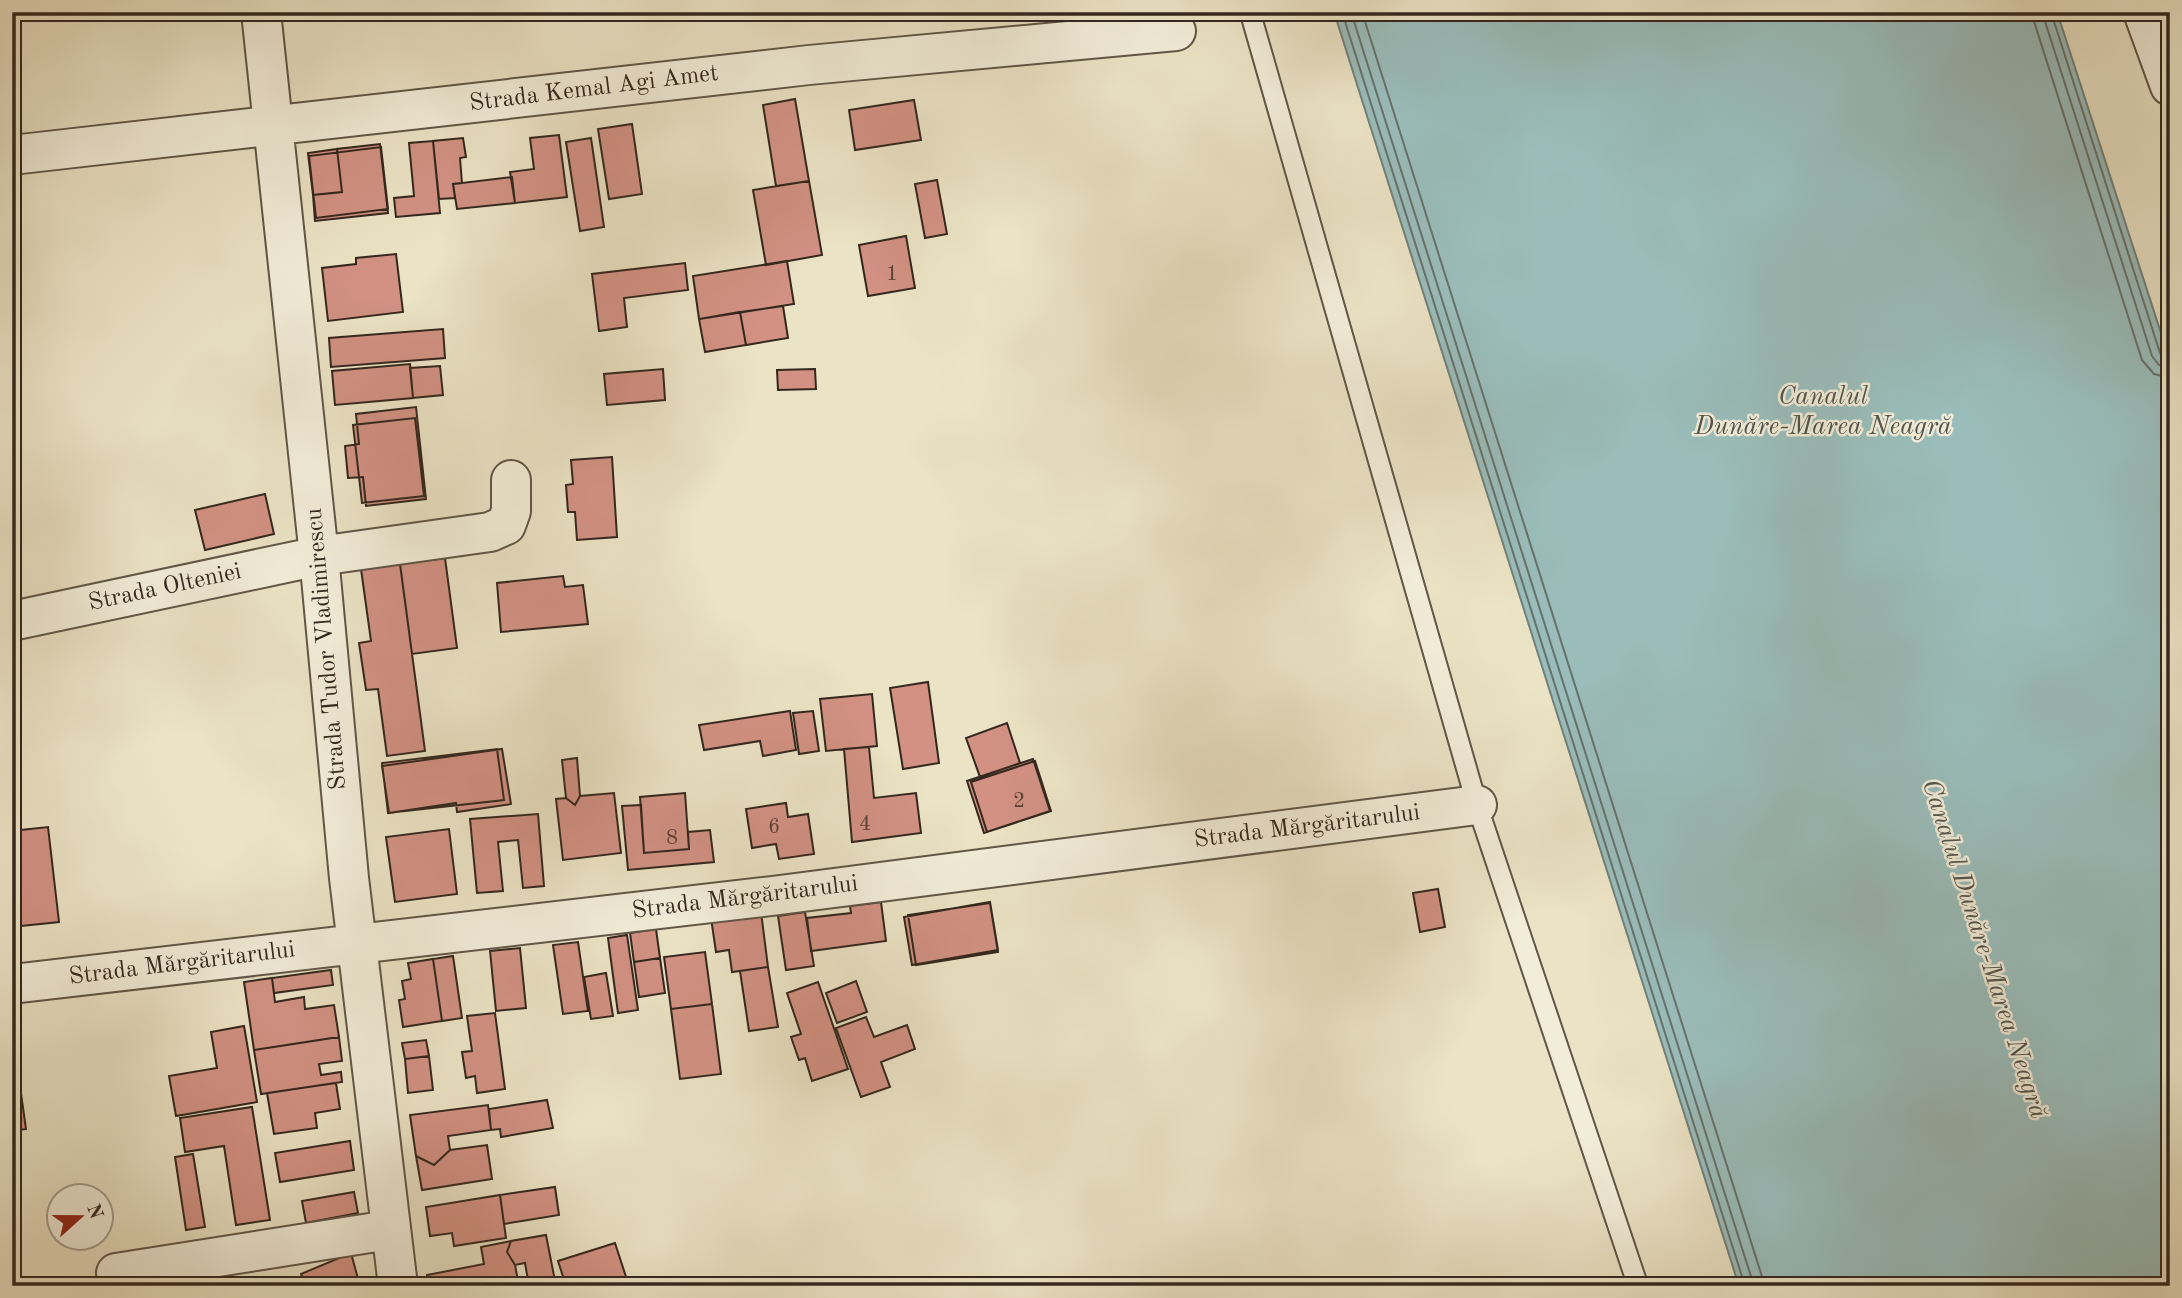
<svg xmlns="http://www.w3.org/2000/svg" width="2182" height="1298" font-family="'Old Standard TT',serif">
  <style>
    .water { fill: #9abdbb; stroke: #71817c; stroke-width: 2 }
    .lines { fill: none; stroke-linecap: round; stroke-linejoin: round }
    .shore { stroke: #66726c; stroke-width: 2 }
    .building { fill: #d29183; stroke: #33271e; stroke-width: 2 }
    .lane-casing { stroke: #615648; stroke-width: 23 }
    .street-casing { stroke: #615648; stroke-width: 42 }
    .lane { stroke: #f2edd9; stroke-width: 19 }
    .street { stroke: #f2edd9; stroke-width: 38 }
    .labels { text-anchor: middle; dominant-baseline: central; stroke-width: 5; stroke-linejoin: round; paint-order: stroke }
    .number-label { font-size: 21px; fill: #5b4237 }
    .street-label { font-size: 24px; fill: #33271e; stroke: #f2edd9 }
    .water-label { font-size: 26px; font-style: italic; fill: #52544d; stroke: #f2edd9 }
  </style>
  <rect width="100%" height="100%" fill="#ebe3c5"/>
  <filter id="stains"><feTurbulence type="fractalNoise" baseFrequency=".00286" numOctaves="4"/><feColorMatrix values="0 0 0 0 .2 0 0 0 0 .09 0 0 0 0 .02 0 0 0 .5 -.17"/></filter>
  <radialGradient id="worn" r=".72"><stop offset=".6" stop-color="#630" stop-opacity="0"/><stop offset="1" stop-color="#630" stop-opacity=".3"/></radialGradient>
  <path class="water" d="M1334,12h723l113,349v925h-431z"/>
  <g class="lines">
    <path class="shore" d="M1342,12l403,1274
      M1351,12l403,1274
      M1362,12l403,1274
      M2031,12l111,348 12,14 16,4
      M2042,12l110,344 7,9 11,2
      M2051,12l109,341 10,5"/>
  </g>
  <path class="building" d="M795,99l14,82 -33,5 -13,-81z
    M914,100l7,40 -66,10 -6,-40z
    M632,124l10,70 -33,5 -11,-70z
    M559,135l8,62 -52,6 -5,-31 24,-3 -4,-31z
    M463,138l3,19 -6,1 2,25 -9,1 2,14 -16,1 -6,-58z
    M591,138l13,89 -24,4 -14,-89z
    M433,141l7,72 -44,4 -2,-19 20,-2 -5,-53z
    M380,144l8,69 -73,8 -2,-26 29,-3 -5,-43z
    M381,147l7,62 -72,9 -7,-62z
    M337,149l5,43 -29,3 -5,-42z
    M512,177l3,26 -58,6 -4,-25z
    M937,180l10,54 -22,4 -10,-54z
    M809,181l13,74 -56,10 -13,-75z
    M906,236l9,52 -47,8 -9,-51z
    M396,254l7,58 -75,9 -6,-53 34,-4v-6z
    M787,261l7,43 -95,15 -6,-43z
    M685,263l3,27 -64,8 3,29 -28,4 -7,-57z
    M783,306l5,32 -42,7 -6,-33z
    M740,312l6,33 -41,7 -6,-33z
    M443,329l2,29 -114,9 -2,-29z
    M410,364l3,34 -78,7 -3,-34z
    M440,366l3,29 -30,3 -3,-30z
    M663,369l2,31 -58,5 -3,-31z
    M815,369l1,20 -38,1 -1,-20z
    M416,407l10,92 -60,7 -3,-29 -15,1 -3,-32 14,-2 -3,-30z
    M415,418l9,78 -62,7 -9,-78z
    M612,457l5,80 -40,3 -2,-28h-7l-2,-27 7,-1 -2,-24z
    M265,494l9,40 -69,16 -10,-40z
    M445,558l12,90 -45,6 -12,-90z
    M400,564l25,187 -38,5 -9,-67 -12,1 -7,-47 12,-2 -10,-72z
    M563,576l2,11 18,-2 5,39 -87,8 -4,-49z
    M928,682l11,81 -36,6 -13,-81z
    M872,694l5,52 -51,5 -6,-52z
    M790,711l6,39 -33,6 -3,-15 -56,9 -5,-25z
    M813,711l6,40 -20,3 -6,-41z
    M1007,723l13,40 -40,14 -14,-39z
    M869,747l5,51 42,-5 5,40 -69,9 -8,-93z
    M497,749l7,51 -116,13 -6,-50z
    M502,749l9,55 -54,8 -1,-9 -67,10 -7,-47z
    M577,758l3,38 -5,9 -9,-7 -4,-38z
    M1033,759l17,52 -66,22 -17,-52z
    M1035,761l16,50 -64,21 -16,-50z
    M614,793l7,60 -58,7 -7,-61 10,-1 9,7 5,-9z
    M685,793l4,56 -45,4 -4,-56z
    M786,803l2,14 20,-3 6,40 -35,5 -3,-15 -24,4 -6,-39z
    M641,805l3,48 45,-4 -1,-17 22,-2 4,32 -86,8 -6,-64z
    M538,814l6,72 -21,2 -5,-48 -20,2 5,49 -26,2 -7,-74z
    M48,827l11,95 -47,5v-96z
    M449,829l8,65 -62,8 -9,-65z
    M1438,889l7,38 -25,5 -7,-39z
    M881,902l5,39 -75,10 -4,-33 44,-5 -1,-7z
    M990,902l8,48 -86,15 -8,-48z
    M990,903l8,49 -82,13 -8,-50z
    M760,904l8,63 -36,5 -3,-22 -13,2 -6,-41z
    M805,912l9,54 -28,4 -8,-54z
    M656,929l4,29 -26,4 -4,-29z
    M627,935l11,75 -20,3 -10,-75z
    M578,942l10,69 -25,3 -10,-69z
    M520,948l6,60 -30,3 -6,-60z
    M705,952l7,52 -41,5 -7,-52z
    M453,956l9,62 -20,3 -9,-62z
    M660,958l5,35 -26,4 -5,-35z
    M433,959l9,62 -39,6 -4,-27 6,-1 -3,-18 9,-2 -3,-16z
    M768,967l10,60 -29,4 -9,-60z
    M331,970l2,15 -59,8 -2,-15z
    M606,973l7,43 -22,3 -7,-42z
    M272,978l3,24 29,-5 1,12 29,-4 5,32 -85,13 -10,-68z
    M856,981l11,31 -30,11 -11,-30z
    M818,982l30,87 -36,12 -7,-23 -6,2 -8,-23 10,-3 -14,-41z
    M712,1004l9,70 -41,5 -9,-70z
    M495,1013l10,76 -28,4 -2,-17 -9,2 -4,-26 10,-1 -5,-35z
    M866,1017l8,20 33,-12 8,24 -34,13 9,25 -29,10 -25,-69z
    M244,1026l13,76 -81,14 -7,-40 48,-8 -6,-36z
    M339,1037l3,24 -23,3 2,11 20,-3 1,10 -81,12 -7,-44z
    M426,1040l3,16 -24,3 -3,-16z
    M429,1056l4,34 -25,3 -3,-34z
    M18,1072l8,57 -14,2v-58z
    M336,1083l4,26 -25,4 2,15 -43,6 -7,-41z
    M547,1100l6,28 -52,9 -1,-8 -9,1 -2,-21z
    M488,1105l3,25 -43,6 2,14 -16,15 -18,-9 -6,-41z
    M252,1107l18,113 -34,5 -12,-79 -39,6 -5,-34z
    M350,1141l4,29 -74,12 -5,-29z
    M487,1145l5,34 -70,11 -6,-34 18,9 16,-15z
    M193,1154l12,73 -19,3 -11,-73z
    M555,1187l4,28 -55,9 -4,-29z
    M354,1192l4,21 -52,10 -4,-22z
    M500,1195l6,43 -52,8 -2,-13 -22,3 -4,-29z
    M546,1235l10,51h-27l-4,-23 -10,2 -8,-13 4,-11z
    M511,1241l-4,11 8,13 4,21h-90l-2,-11 57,-11 -3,-17z
    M615,1243l14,43h-63l-8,-25z
    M351,1253l9,33h-54l-5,-12z
    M231,1276l3,10h-25z"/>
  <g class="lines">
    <g class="lane-casing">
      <path id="lane" d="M1250,12l227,793 161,481"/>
    </g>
    <g class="street-casing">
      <path id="street" d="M261,12l58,544 30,322 49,408
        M2143,12l27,74
        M12,155l797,-90 367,-34
        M12,621l307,-65 171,-24 16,-7 5,-14v-31
        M12,984l760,-88 705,-91
        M116,1273l273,-43"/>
    </g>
    <use href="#lane" class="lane"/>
    <use href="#street" class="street"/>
  </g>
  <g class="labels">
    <g class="number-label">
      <text x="892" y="274">1</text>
      <text x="1019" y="801">2</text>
      <text x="865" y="824">4</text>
      <text x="774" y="827">6</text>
      <text x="672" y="838">8</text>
    </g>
    <g class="street-label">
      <text transform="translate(594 89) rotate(-7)">Strada Kemal Agi Amet</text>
      <text transform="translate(165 588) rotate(-12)">Strada Olteniei</text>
      <text transform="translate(327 649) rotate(-95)">Strada Tudor Vladimirescu</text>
      <text transform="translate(1307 827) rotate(-7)">Strada Mărgăritarului</text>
      <text transform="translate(745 898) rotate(-7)">Strada Mărgăritarului</text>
      <text transform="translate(182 964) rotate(-7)">Strada Mărgăritarului</text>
    </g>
    <g class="water-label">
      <text x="1823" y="397">Canalul<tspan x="1823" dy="30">Dunăre-Marea Neagră</tspan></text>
      <text transform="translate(1984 949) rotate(72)">Canalul Dunăre-Marea Neagră</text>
    </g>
  </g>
  <rect width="2182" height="1298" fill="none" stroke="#ebe3c5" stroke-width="42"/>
  <rect x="14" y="14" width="2154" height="1270" fill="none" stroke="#33271e" stroke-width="3.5"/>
  <rect x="21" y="21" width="2140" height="1256" fill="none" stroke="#33271e" stroke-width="2"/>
  <g transform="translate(80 1217) rotate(69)"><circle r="33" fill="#f2edd9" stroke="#a69e8e" stroke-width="2"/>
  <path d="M0-5L12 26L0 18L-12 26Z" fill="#8f2418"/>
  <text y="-10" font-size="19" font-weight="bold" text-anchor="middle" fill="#33271e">N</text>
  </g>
  <rect width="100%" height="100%" filter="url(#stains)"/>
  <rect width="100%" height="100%" fill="url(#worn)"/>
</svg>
